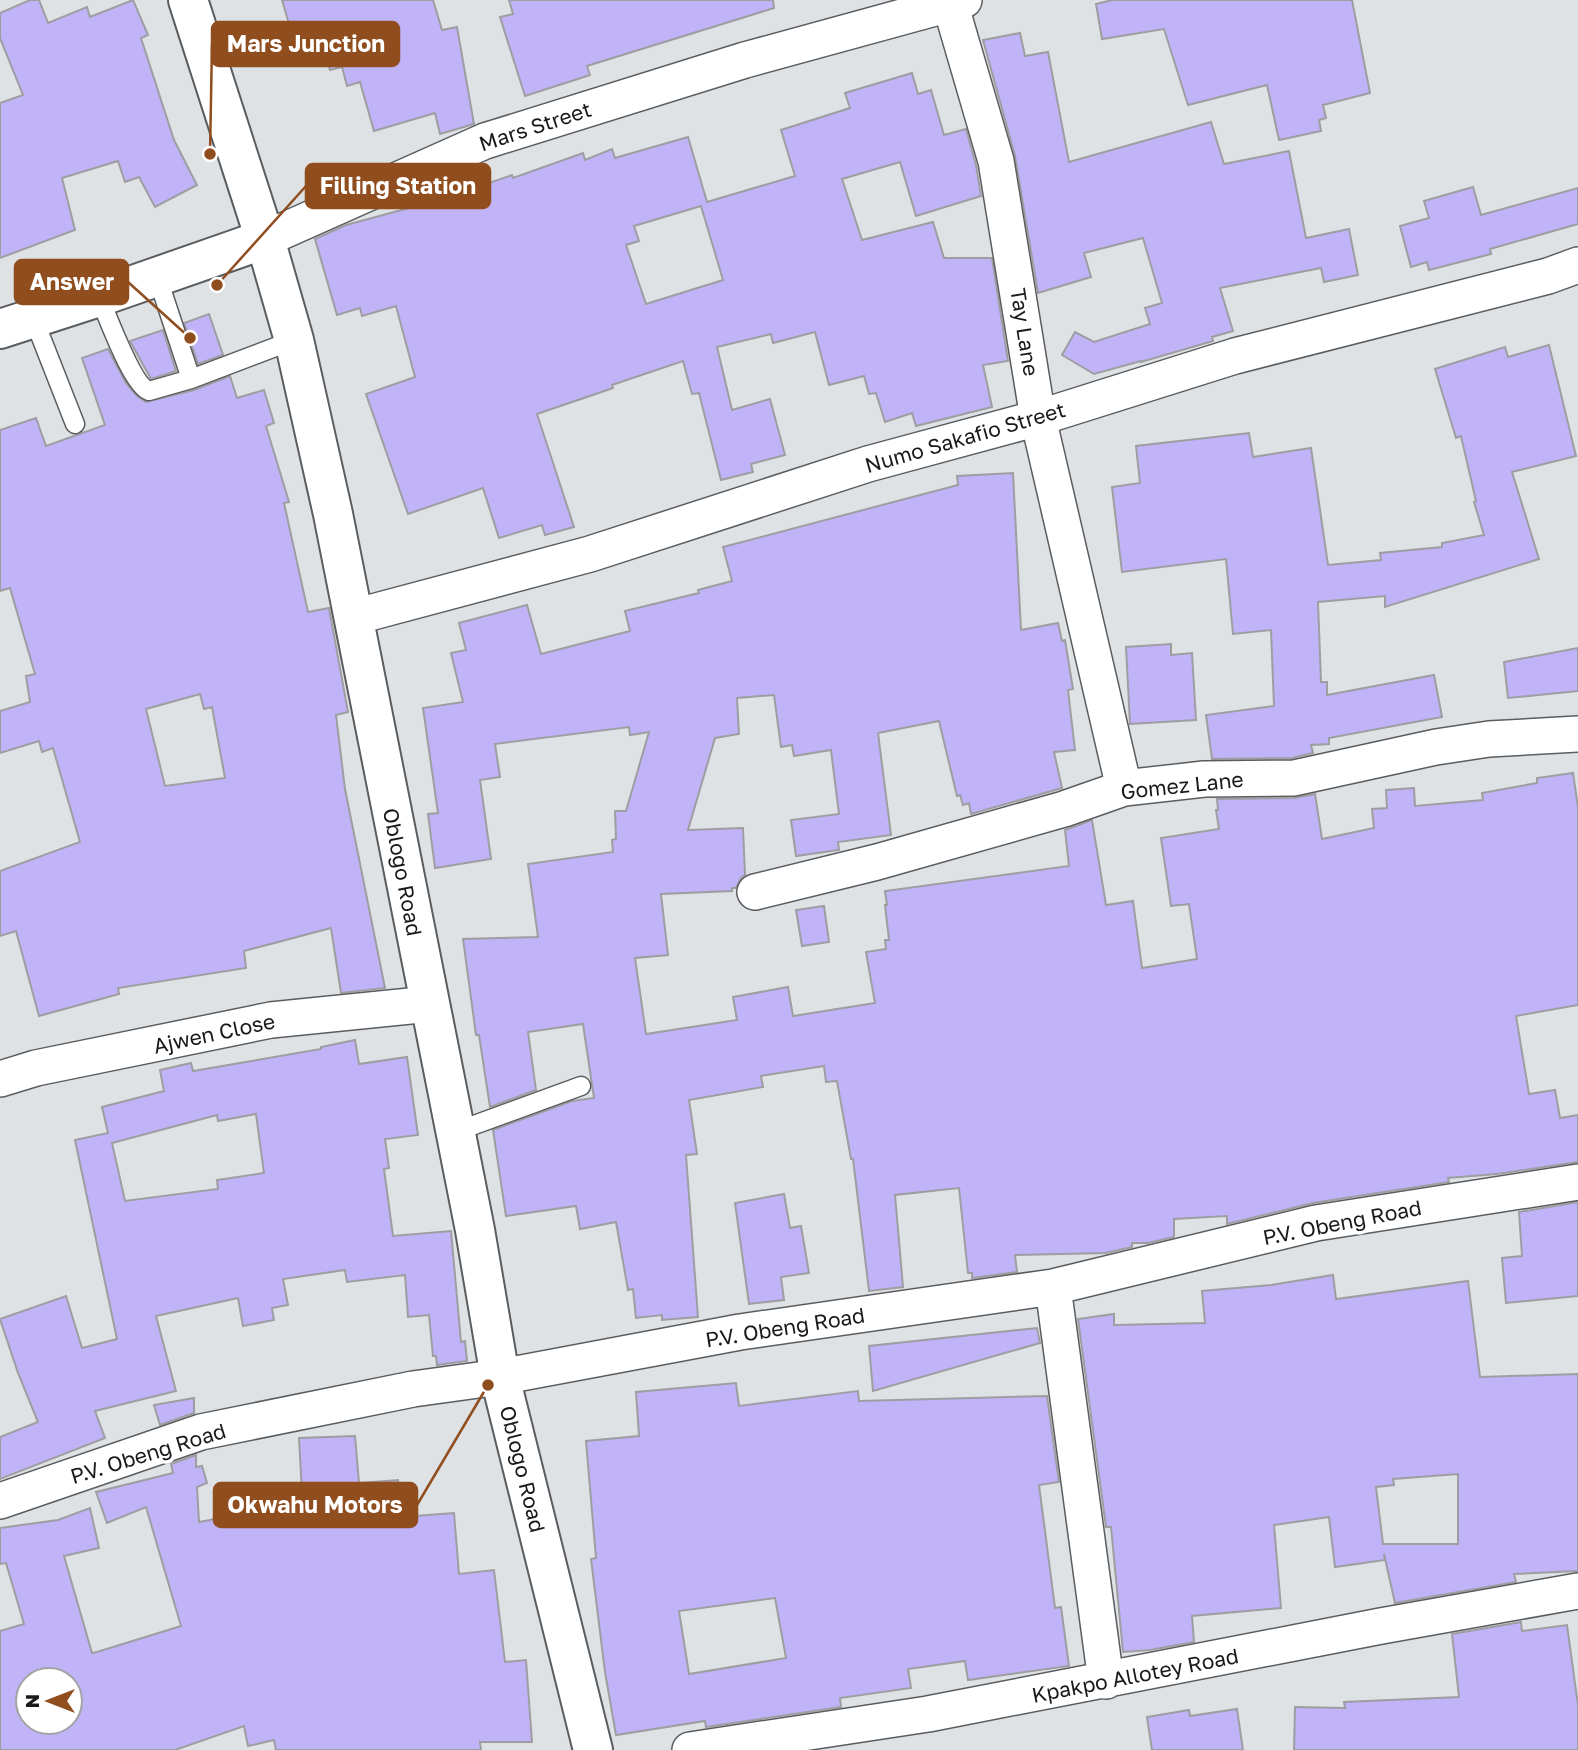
<svg xmlns="http://www.w3.org/2000/svg" width="1578" height="1750" font-family="'Golos Text',sans-serif">
  <style>
    .building { fill: #c0b3f7; stroke: #9e9ea2; stroke-width: 2; fill-rule: evenodd }
    .lines { fill: none; stroke-linecap: round; stroke-linejoin: round }
    .service-casing { stroke: #5a5d60; stroke-width: 21 }
    .minor-casing { stroke: #5a5d60; stroke-width: 38 }
    .tertiary-casing { stroke: #5a5d60; stroke-width: 42 }
    .secondary-casing { stroke: #5a5d60; stroke-width: 42 }
    .service { stroke: #fff; stroke-width: 18 }
    .minor { stroke: #fff; stroke-width: 35 }
    .tertiary { stroke: #fff; stroke-width: 38 }
    .secondary { stroke: #fff; stroke-width: 38 }
    .labels { text-anchor: middle; dominant-baseline: central; stroke-width: 7; stroke-linejoin: round; paint-order: stroke }
    .street-label { font-size: 21px; fill: #18191a; stroke: #fff }
    .leader { fill: none; stroke: #904d1e; stroke-width: 2.5 }
    .callout-dot { fill: #904d1e; stroke: #fff; stroke-width: 2.5 }
    .callout { fill: #904d1e; stroke: #904d1e; stroke-width: 2.5 }
    .callout-label { font-size: 23px; text-anchor: middle; font-weight: bold; fill: #fff }
  </style>
  <rect width="100%" height="100%" fill="#dfe2e5"/>
  <path class="building" d="M30,0h9l9,23 39,-16 3,10 43,-17 15,35 -7,3 33,102 23,45 -42,22 -16,-30 -14,5 -7,-21 -56,17 13,52 -75,28v-155l23,-8 -23,-57v-25z
    M282,0h151l9,30 15,-3 17,97 -34,10 -5,-21 -61,18 -14,-49 -13,4 -5,-19 -12,3 -6,-19 -25,7z
    M509,0h264l1,8 -187,58 3,9 -65,21 -25,-79 13,-3z
    M1112,0h240l18,93 -47,12 3,13 -7,2 2,11 -42,9 -12,-55 -79,20 -24,-76 -62,10 -6,-35z
    M1020,33l5,23 23,-4 21,110 142,-40 13,42 65,-13 17,87 43,-9 9,46 -34,7 -3,-14 -101,20 13,43 -21,6 1,4 -72,21v-1l-47,13 -32,-19 13,-23 19,10 56,-18 -5,-16 17,-5 -19,-65 -59,15 7,24 -53,16 -23,-137 -32,-116z
    M912,73l6,21 13,-4 13,45 22,-6 10,36 5,31 -65,20 -16,-54 -58,17 20,61 71,-18 11,36h48l16,103 -25,4 9,42 -76,19 -4,-13 -27,9 -9,-29 -7,1 -5,-18 -35,9 -14,-53 -42,11 -2,-9 -54,13 15,63 38,-11 15,56 -34,9 2,8 -32,8 -22,-87 -7,1 -9,-33 -71,24 1,3 -76,26 37,113 -29,8 -3,-10 -43,13 -16,-50 -75,26 -42,-120 49,-17 -19,-71 -34,10 -2,-8 -23,7 -22,-76 31,-14 100,-27 66,-23 1,3 70,-25 2,7 27,-11 3,9 73,-21 19,65 88,-26 -14,-46 69,-22 -5,-15zM701,206l22,74 -77,24 -20,-59 13,-4 -5,-15z
    M1473,187l8,28 97,-27v36l-88,25 1,5 -62,16 -2,-8 -16,5 -11,-41 29,-8 -5,-17z
    M209,314l14,41 -25,9 -14,-41z
    M163,330l13,41 -25,8 -21,-38z
    M1549,345l27,111 -64,16 27,87 -154,48v-11l-67,6 3,80h6v13l107,-20 8,42 -113,21v6l-18,1 2,8 -21,5 -80,1 -6,-44 68,-9 -3,-76 -38,4 -7,-75 -104,13 -10,-85 28,-4 -4,-37 113,-13 4,24 58,-9 17,117 53,-5 -1,-7 62,-6v-4l42,-8 -10,-33 2,-1 -15,-65 -5,2 -21,-69 70,-22 3,10z
    M108,349l18,34 10,12 10,7 48,-12 36,-14 7,22 27,-8 10,33 -8,3 23,76 -5,1 24,109 21,-4 19,104 -12,3 9,74 40,199 -44,5 -10,-65 -87,23 2,17 -128,20 1,6 -80,22 -23,-85 -16,5v-65l80,-29 -27,-94 -11,4 -3,-11 -39,12v-42l30,-9 -4,-26 9,-2 -25,-86 -10,3v-161l36,-12 10,28 59,-21 -23,-67zM200,694l4,15 8,-2 13,71 -60,8 -19,-77z
    M1013,473l8,157 37,-7 4,18 3,-1 8,49 -5,1 7,60 -21,2 8,36 -91,26 -2,-11 -6,2 -3,-10 -3,1 -18,-75 -61,12 13,102 -53,7 1,8 -43,6 -5,-36 48,-6 -8,-64 -37,6 -2,-11 -11,2 -7,-52 -37,3 2,36 -24,4 -27,92 55,-2 2,47 -4,3 -5,10h-4v3l-71,3 7,61 -33,3 11,76 91,-14 -4,-23 55,-10 5,29 82,-13 -9,-51 20,-3 -1,-9h4l-4,-35h2l-2,-14 184,-25 -4,-36 27,-10 14,85 27,-4 9,67 55,-9 -8,-55 -18,2 -10,-68 58,-9 -3,-19h2l-1,-11 77,-1 21,-4 7,45 52,-11 -2,-19 15,-1 -1,-18 28,-2 1,18 68,-6 -1,-7 55,-10v-5l36,-5 5,34v198l-62,11 13,78 26,-4 5,28 18,-3v47l-81,12 -49,4 1,4 -136,21 -86,21v-8l-53,3v18l-26,6h-16v4l-26,6 -91,2 2,17 -45,6v-5h-4l-9,-85 -64,7 8,92 -34,4 -16,-132h-2l-14,-78 -11,1 -2,-16 -63,10 2,11 -74,13 8,54 -11,1 12,162 -36,3v-5l-26,3 -3,-29 -5,1 -12,-68 -36,7 -4,-23 -70,10 -13,-86 79,-29 22,-3 -11,-74 -55,8 8,58 -46,17 -11,-72h-3l-13,-96 75,-2 -10,-73 85,-12 -1,-12 4,-1 -1,-28h11l23,-79 -19,3 -1,-8 -134,17 5,33 -20,3 11,79 -56,9 -7,-54 10,-1 -15,-105 40,-6 -12,-49 15,-3 -7,-27 68,-18 14,49 89,-23 -5,-20 74,-18 -1,-3 34,-9 -9,-34 235,-62 -1,-9z
    M1171,644v11l21,-2 4,67 -66,4 -4,-77z
    M1578,648v43l-70,7 -4,-36z
    M824,906l5,36 -27,4 -6,-36z
    M355,1040l4,24 48,-7 11,78 -33,4 4,29 -5,1 9,67 58,-5 10,111 4,-1 2,20 -30,4 -1,-9h-3l-4,-41 -21,2 -3,-42 -58,7 -2,-12 -62,9 5,26 -16,3 2,12 -31,6 -5,-28 -82,18 20,75 -81,20 10,27 -105,41v-42l38,-15 -20,-49 -18,-54 66,-23 16,52 35,-9 -42,-199 33,-7 -6,-26 62,-16 -4,-21 31,-7 2,8 128,-22v-2zM256,1114l8,59 -47,7 1,9 -93,12 -13,-58 105,-28 1,6z
    M784,1194l6,34 11,-2 8,47 -28,4 3,23 -35,4 -14,-101z
    M1578,1202v94l-72,7 -4,-45 20,-2 -3,-44z
    M1333,1275l3,24 132,-18 12,96 98,-3v197l-64,3 2,8 -121,21 -11,-49 1,6 -50,7 -6,-50 -55,8 7,83 -89,8 2,26 -44,8 -27,2 -12,-125h-5l-28,-208 36,-5v11l91,-2 -3,-32 69,-6zM1458,1474v70h-75l-7,-57 18,-2 -1,-6z
    M1037,1328l3,15 -167,48 -4,-45z
    M736,1383l3,23 119,-15 1,10 188,-5 12,86 -20,3 16,123 6,-1 8,59 -101,14 -3,-19 -57,8 3,19 -71,10 1,9 -135,20 -1,-6 -89,14 -11,-63 -14,-113 5,-1 -10,-117 53,-5 -3,-44zM775,1598l11,60 -97,16 -10,-63z
    M194,1398v15l-34,12 -6,-20z
    M355,1436l4,47 39,-3 3,37 53,-4 5,61 35,-4 11,92 21,-2 6,82h-52l1,8h-205l-2,-10 -26,6 -4,-20 -69,24h-175v-119l24,-7 -18,-61 -6,1v-36l58,-8 32,-12 9,40 -35,8 28,97 5,-1 84,-26 -35,-119 -39,16 -11,-31 77,-19 -2,-9 25,-9v12l6,-1 5,17 -10,4 2,35 11,-2 92,-28 -3,-54zM28,1680h42v42h-42z
    M1521,1622l1,9 45,-6 11,80v45h-284l1,-43 50,1 -1,-6 115,-5 -7,-63z
    M1237,1709l6,41h-91l-5,-33 42,-7 1,6z"/>
  <g class="lines">
    <g class="service-casing">
      <path id="service" d="M157,276l34,103
        M99,297c9,20 33,88 50,94l42,-12 103,-39
        M33,317l42,107
        M455,1132l126,-46"/>
    </g>
    <g class="minor-casing">
      <path id="minor" d="M949,0l47,161 42,257 86,370
        M265,239l220,-98 260,-81 219,-60
        M354,617l236,-63 278,-90 170,-46 197,-62 313,-80 30,-11
        M755,892l122,-30 187,-53 60,-21 80,-9 90,-1 142,-31 53,-8 89,-5
        M0,1079l36,-11 235,-48 159,-16
        M1053,1287l53,394
        M0,1501l201,-69 212,-43 87,-12 240,-45 313,-45 263,-64 262,-41
        M690,1750l238,-36 453,-88 197,-35"/>
    </g>
    <g class="tertiary-casing">
      <path id="tertiary" d="M0,329l99,-32 166,-58"/>
    </g>
    <g class="secondary-casing">
      <path id="secondary" d="M188,0l77,239 29,101 39,174 142,716 25,147 93,373"/>
    </g>
    <use href="#service" class="service"/>
    <use href="#minor" class="minor"/>
    <use href="#tertiary" class="tertiary"/>
    <use href="#secondary" class="secondary"/>
  </g>
  <g class="labels">
    <g class="street-label">
      <text transform="translate(535 126) rotate(-18)">Mars Street</text>
      <text transform="translate(1025 332) rotate(81)">Tay Lane</text>
      <text transform="translate(965 437) rotate(-16)">Numo Sakafio Street</text>
      <text transform="translate(1182 785) rotate(-6)">Gomez Lane</text>
      <text transform="translate(403 872) rotate(79)">Oblogo Road</text>
      <text transform="translate(214 1033) rotate(-12)">Ajwen Close</text>
      <text transform="translate(1342 1222) rotate(-11)">P.V. Obeng Road</text>
      <text transform="translate(785 1327) rotate(-9)">P.V. Obeng Road</text>
      <text transform="translate(148 1453) rotate(-17)">P.V. Obeng Road</text>
      <text transform="translate(523 1469) rotate(76)">Oblogo Road</text>
      <text transform="translate(1135 1675) rotate(-11)">Kpakpo Allotey Road</text>
    </g>
  </g>
  <path class="leader" d="M210 154L212 44M217 285L306 186M190 338L128 282M488 1385L417 1505"/>
  <g class="callout-dot">
    <circle cx="210" cy="154" r="7"/>
    <circle cx="217" cy="285" r="7"/>
    <circle cx="190" cy="338" r="7"/>
    <circle cx="488" cy="1385" r="7"/>
  </g>
  <g class="callout">
    <rect x="212" y="22" width="187" height="44" rx="7"/>
    <rect x="306" y="164" width="184" height="44" rx="7"/>
    <rect x="15" y="260" width="113" height="44" rx="7"/>
    <rect x="214" y="1483" width="203" height="44" rx="7"/>
  </g>
  <g class="callout-label">
    <text x="306" y="52">Mars Junction</text>
    <text x="398" y="194">Filling Station</text>
    <text x="72" y="290">Answer</text>
    <text x="315" y="1513">Okwahu Motors</text>
  </g>
  <g transform="translate(49 1701) rotate(270)"><circle r="33" fill="#ffffff" stroke="#a3a3a3" stroke-width="2"/>
  <path d="M0-5L12 26L0 18L-12 26Z" fill="#904d1e"/>
  <text y="-10" font-size="19" font-weight="bold" text-anchor="middle" fill="#18191a">N</text>
  </g>
</svg>
